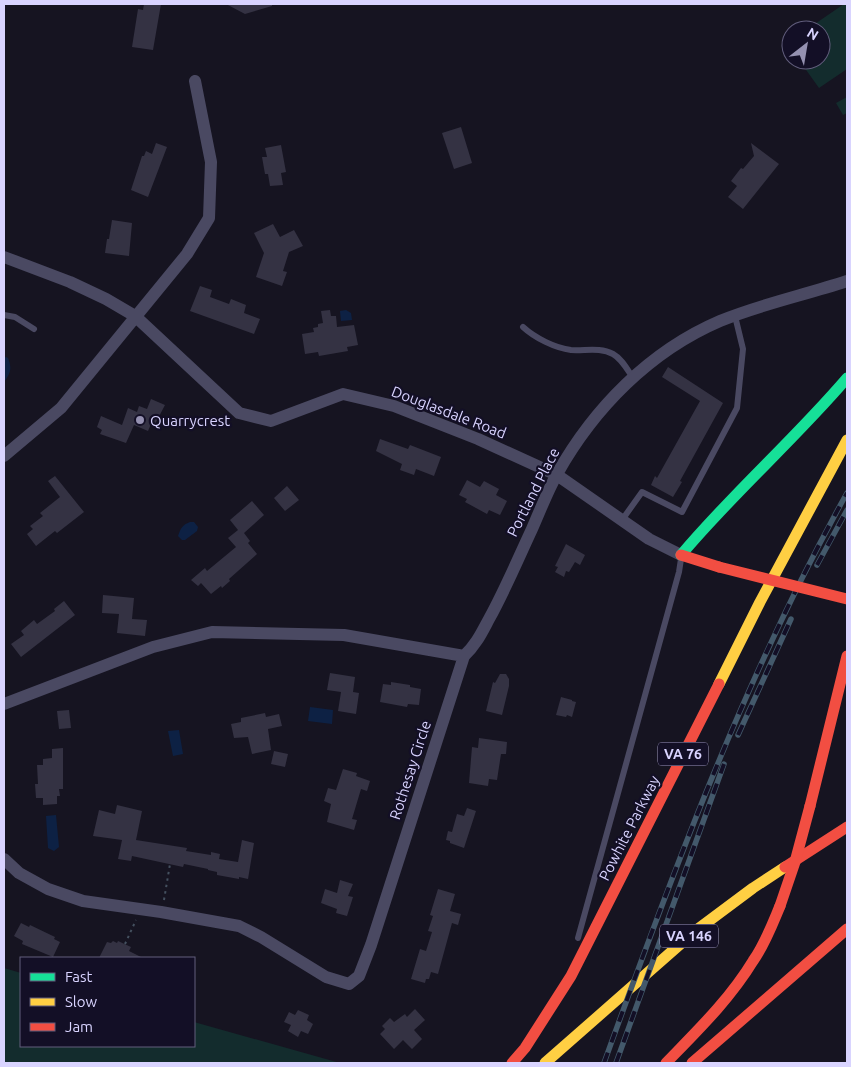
<svg xmlns="http://www.w3.org/2000/svg" width="851" height="1067" font-family="Ubuntu,sans-serif">
  <style>
    .green { fill: #132c2d }
    .water { fill: #0d2144 }
    .building { fill: #343243 }
    .lines { fill: none; stroke-linecap: round; stroke-linejoin: round }
    .path { stroke: #44505f; stroke-width: 2; stroke-dasharray: 2.5 4; stroke-linecap: butt }
    .lane { stroke: #4a4962; stroke-width: 6 }
    .street { stroke: #4a4962; stroke-width: 12 }
    .fast { stroke: #16e098; stroke-width: 11 }
    .slow { stroke: #ffcf43; stroke-width: 11 }
    .jam { stroke: #f24e42; stroke-width: 11 }
    .rail-casing { stroke: #43596b; stroke-width: 5.5 }
    .rail { stroke: #130f26; stroke-width: 4; stroke-dasharray: 11; stroke-linecap: butt }
    .jam-bridge { stroke: #f24e42; stroke-width: 11 }
    .poi-dot { fill: #9591b1; stroke: #130f26; stroke-width: 2 }
    .labels { text-anchor: middle; dominant-baseline: central; stroke-width: 4.5; stroke-linejoin: round; paint-order: stroke }
    .shield { fill: #130f26; stroke: #9e99be; stroke-width: 1 }
    .shield-label { font-size: 14px; font-weight: bold; fill: #d9d4ff }
    .street-label { font-size: 15px; fill: #d9d4ff; stroke: #130f26 }
    .poi-label { font-size: 15px; fill: #d9d4ff; stroke: #130f26; text-anchor: start }
  </style>
  <rect width="100%" height="100%" fill="#161421"/>
  <path class="green" d="M844,4h3v65l-28,19 -20,-28h22v-30h-15z
    M847,97v16l-4,2 -7,-12z
    M4,968l17,5v73h173v-24l146,41h-336z"/>
  <path class="water" d="M346,310l5,3 1,7 -11,1 -1,-10z
    M6,357l2,1c4,10 3,15 -4,24v-24z
    M190,522h4l4,5 -1,4 -12,9h-3l-4,-4c3,-8 4,-11 12,-14z
    M310,707l23,3 -1,14 -24,-3z
    M179,730l4,24 -10,2 -5,-25z
    M56,815l3,32 -5,4 -6,-3 -2,-32z"/>
  <path class="building" d="M144,4h17l-8,46 -21,-3 6,-38 5,1z
    M226,4h46v2l-27,8z
    M461,127l11,36 -18,6 -12,-36z
    M156,143l11,4 -19,50 -17,-7 11,-34h2l2,-5 6,3z
    M751,143l28,21 -36,45 -15,-12 9,-11 -6,-5 10,-13 2,1 11,-13z
    M281,145l5,27 -5,1 2,12 -13,1 -2,-12h-3l-3,-17h5l-2,-9z
    M112,220l20,3 -3,33 -24,-3 2,-14h2z
    M273,224l7,13 14,-7 9,16 -14,6 -6,19 4,1 -5,14 -26,-9 8,-24 -10,-20z
    M200,286l12,4 -2,7 19,7 2,-5 15,6 -2,8 16,6 -6,15 -64,-23z
    M330,310l1,6h5l1,11 17,-2 4,20 -11,2 1,4 -29,5 -1,-4 -13,2 -3,-20 12,-2 -1,-4 5,-1v-3l5,-1 -2,-12z
    M668,367l55,36 -43,78 2,1 -9,15 -22,-12 4,-9 2,2 43,-77 -38,-24z
    M151,399l14,6 -11,21 -3,-2 -3,7 -14,-6 -8,18 -26,-9 2,-4 -5,-3 4,-11 21,9 6,-17 9,4 2,-6 8,3z
    M380,439l28,10 2,-4 31,12 -7,19 -18,-7 -2,6 -14,-5 2,-6 -26,-13z
    M55,476l29,36 -27,21 -2,-2 -19,15 -9,-12 6,-5 -3,-3 13,-10 -3,-3 20,-16 -12,-16z
    M467,480l13,7 4,-6 15,8 -3,6 11,6 -7,14 -11,-5 -2,4 -22,-12 2,-3 -8,-4z
    M287,486l12,14 -14,11 -11,-13z
    M252,501l12,14 -20,18 6,8 -2,2 9,11 -28,25 1,2 -8,7 -1,-2 -10,8 -10,-11 -3,3 -7,-6 14,-12 2,3 29,-24 -8,-9 10,-8 -8,-10z
    M566,544l19,11 -5,10 -5,-3 -6,10 -3,-1 -2,6 -9,-5 3,-5 -3,-1z
    M103,595l31,3 -2,21 15,1 -2,16 -28,-3 2,-19 -17,-1z
    M64,601l11,14 -54,42 -10,-13 13,-9 -3,-4 13,-11 3,4 18,-13 -1,-2z
    M330,673l25,4 -2,15 6,1 -3,21 -18,-3 3,-19 -14,-2z
    M500,674h6l3,5v7l-7,29 -16,-4 7,-29 2,1z
    M391,682l19,3v2l11,2 -2,16 -11,-1 -1,3 -27,-5 3,-18 8,1z
    M561,697l11,3v1l4,1 -4,15 -5,-2 -1,2 -10,-2z
    M69,710l2,18 -12,1 -2,-18z
    M265,713l1,4 13,-3 3,12 -14,3 3,21 -19,4 -4,-17 -14,1 -3,-14 10,-2v-4z
    M479,738l28,4 -1,12h-5l-4,26 -8,-1 -1,7 -19,-3 3,-36 6,1z
    M63,748v41h-4l1,7h-3v8l-14,1v-7h-7l-1,-14h3l-1,-19h6v-6l9,-1v-9z
    M274,751l14,3 -3,13 -14,-3z
    M343,769l14,4 -1,3 14,5 -3,10 -6,-2 -9,30 5,1 -3,10 -27,-8 4,-18 -7,-3 4,-13 8,2z
    M117,805l25,6 -6,29 51,8 -1,3 25,4v-3l9,2 -1,5 19,3 4,-22 12,3 -6,36 -9,-2v2l-22,-4v-3l-9,-2v-1l-24,-5 -1,3 -51,-11 -1,5 -13,-2 4,-19 -29,-4 6,-26 16,4z
    M467,808l9,3 -12,37 -14,-5v-2l-4,-1 2,-9 4,1 5,-18 7,2z
    M340,880l13,4 -5,12 5,1 -6,19 -11,-3 1,-4 -16,-6 4,-14 12,4z
    M438,889l17,5 -5,17 11,3 -3,11 -6,-2 -14,51 -7,-2 -2,7h-3l-1,4 -14,-4 9,-30 6,2 6,-19 -4,-1 5,-15 -3,-1z
    M21,923l8,4 1,-2 25,12 -1,2 6,3 -7,15 -31,-13 1,-3 -9,-5z
    M113,941l4,2 1,-2 13,6 -2,4 14,7h-44l8,-16 4,1z
    M415,1009l10,11 -11,10 8,9 -10,10 -9,-9 -9,9 -14,-15 5,-5 -3,-3 8,-8 4,4 11,-8 2,3z
    M298,1010l11,5 -2,5 6,4 -5,10 -7,-3 -3,6 -10,-6 3,-6 -7,-3 5,-10 6,3z"/>
  <g class="lines">
    <path class="path" d="M164,900l6,-36
      M125,944l11,-24"/>
    <path class="lane" d="M4,315l11,2 19,12
      M523,327c12,11 32,21 48,23 14,1 29,-3 42,4 9,5 14,15 20,24
      M622,520l20,-28 40,20 55,-104 6,-59 -8,-33
      M578,938l101,-366 2,-13"/>
    <path class="street" d="M4,257l66,25 36,17 29,17 104,97 32,8 72,-27 51,12 84,33 79,36 92,64 32,16
      M4,456l57,-48 126,-154 22,-36 2,-56 -16,-81
      M464,656c12,-11 18,-24 25,-37 16,-29 29,-60 43,-90 8,-18 15,-37 25,-55 37,-66 93,-123 163,-153 41,-17 85,-26 127,-40
      M4,704l149,-57 59,-15 132,3 120,21
      M4,859l15,14 29,16 35,12 78,11 78,14 22,11 65,40 23,7 10,-8 12,-31 93,-289"/>
    <path class="fast" d="M681,555c52,-62 113,-115 166,-177"/>
    <path class="slow" d="M719,684l41,-82 87,-162
      M545,1063l149,-131 59,-44 32,-21"/>
    <path class="jam" d="M681,555l38,12
      M810,806l37,-150
      M785,867l62,-40
      M512,1063l13,-15 46,-72 148,-292
      M666,1063c31,-32 64,-64 87,-102 12,-17 19,-36 27,-55
      M692,1063l155,-134"/>
    <g class="rail-casing">
      <path id="rail" d="M817,565l30,-55
        M738,735l53,-116
        M604,1063c70,-194 142,-389 243,-570
        M616,1063l108,-299"/>
    </g>
    <use href="#rail" class="rail"/>
    <path class="jam-bridge" d="M719,567l128,32
      M780,906l15,-44 15,-56"/>
  </g>
  <circle class="poi-dot" cx="140" cy="420" r="5"/>
  <g class="labels">
    <g class="shield">
      <rect x="658" y="742.5" width="50" height="23" rx="4"/>
      <rect x="660" y="924.5" width="58" height="23" rx="4"/>
    </g>
    <g class="shield-label">
      <text x="683" y="754">VA 76</text>
      <text x="689" y="936">VA 146</text>
    </g>
    <g class="street-label">
      <text transform="translate(449 412) rotate(21)">Douglasdale Road</text>
      <text transform="translate(533 492) rotate(-63)">Portland Place</text>
      <text transform="translate(410 770) rotate(-72)">Rothesay Circle</text>
      <text transform="translate(629 828) rotate(-63)">Powhite Parkway</text>
    </g>
    <g class="poi-label">
      <text x="150" y="420">Quarrycrest</text>
    </g>
  </g>
  <rect width="851" height="1067" fill="none" stroke="#d9d4ff" stroke-width="10"/>
  <rect x="20" y="957" width="175" height="90" fill="#130f26" stroke="#625e7d"/>
  <rect x="30" y="973" width="25" height="8" fill="#16e098" stroke="#625e7d"/>
  <text x="65" y="982" font-size="15" fill="#d9d4ff">Fast</text>
  <rect x="30" y="998" width="25" height="8" fill="#ffcf43" stroke="#625e7d"/>
  <text x="65" y="1007" font-size="15" fill="#d9d4ff">Slow</text>
  <rect x="30" y="1023" width="25" height="8" fill="#f24e42" stroke="#625e7d"/>
  <text x="65" y="1032" font-size="15" fill="#d9d4ff">Jam</text>
  <g transform="translate(806 45) rotate(31)"><circle r="24" fill="#130f26" stroke="#625e7d"/>
  <path d="M0-4L9 19L0 12L-9 19Z" fill="#9591b1"/>
  <text y="-8" font-size="14" font-weight="bold" text-anchor="middle" fill="#d9d4ff">N</text>
  </g>
</svg>
